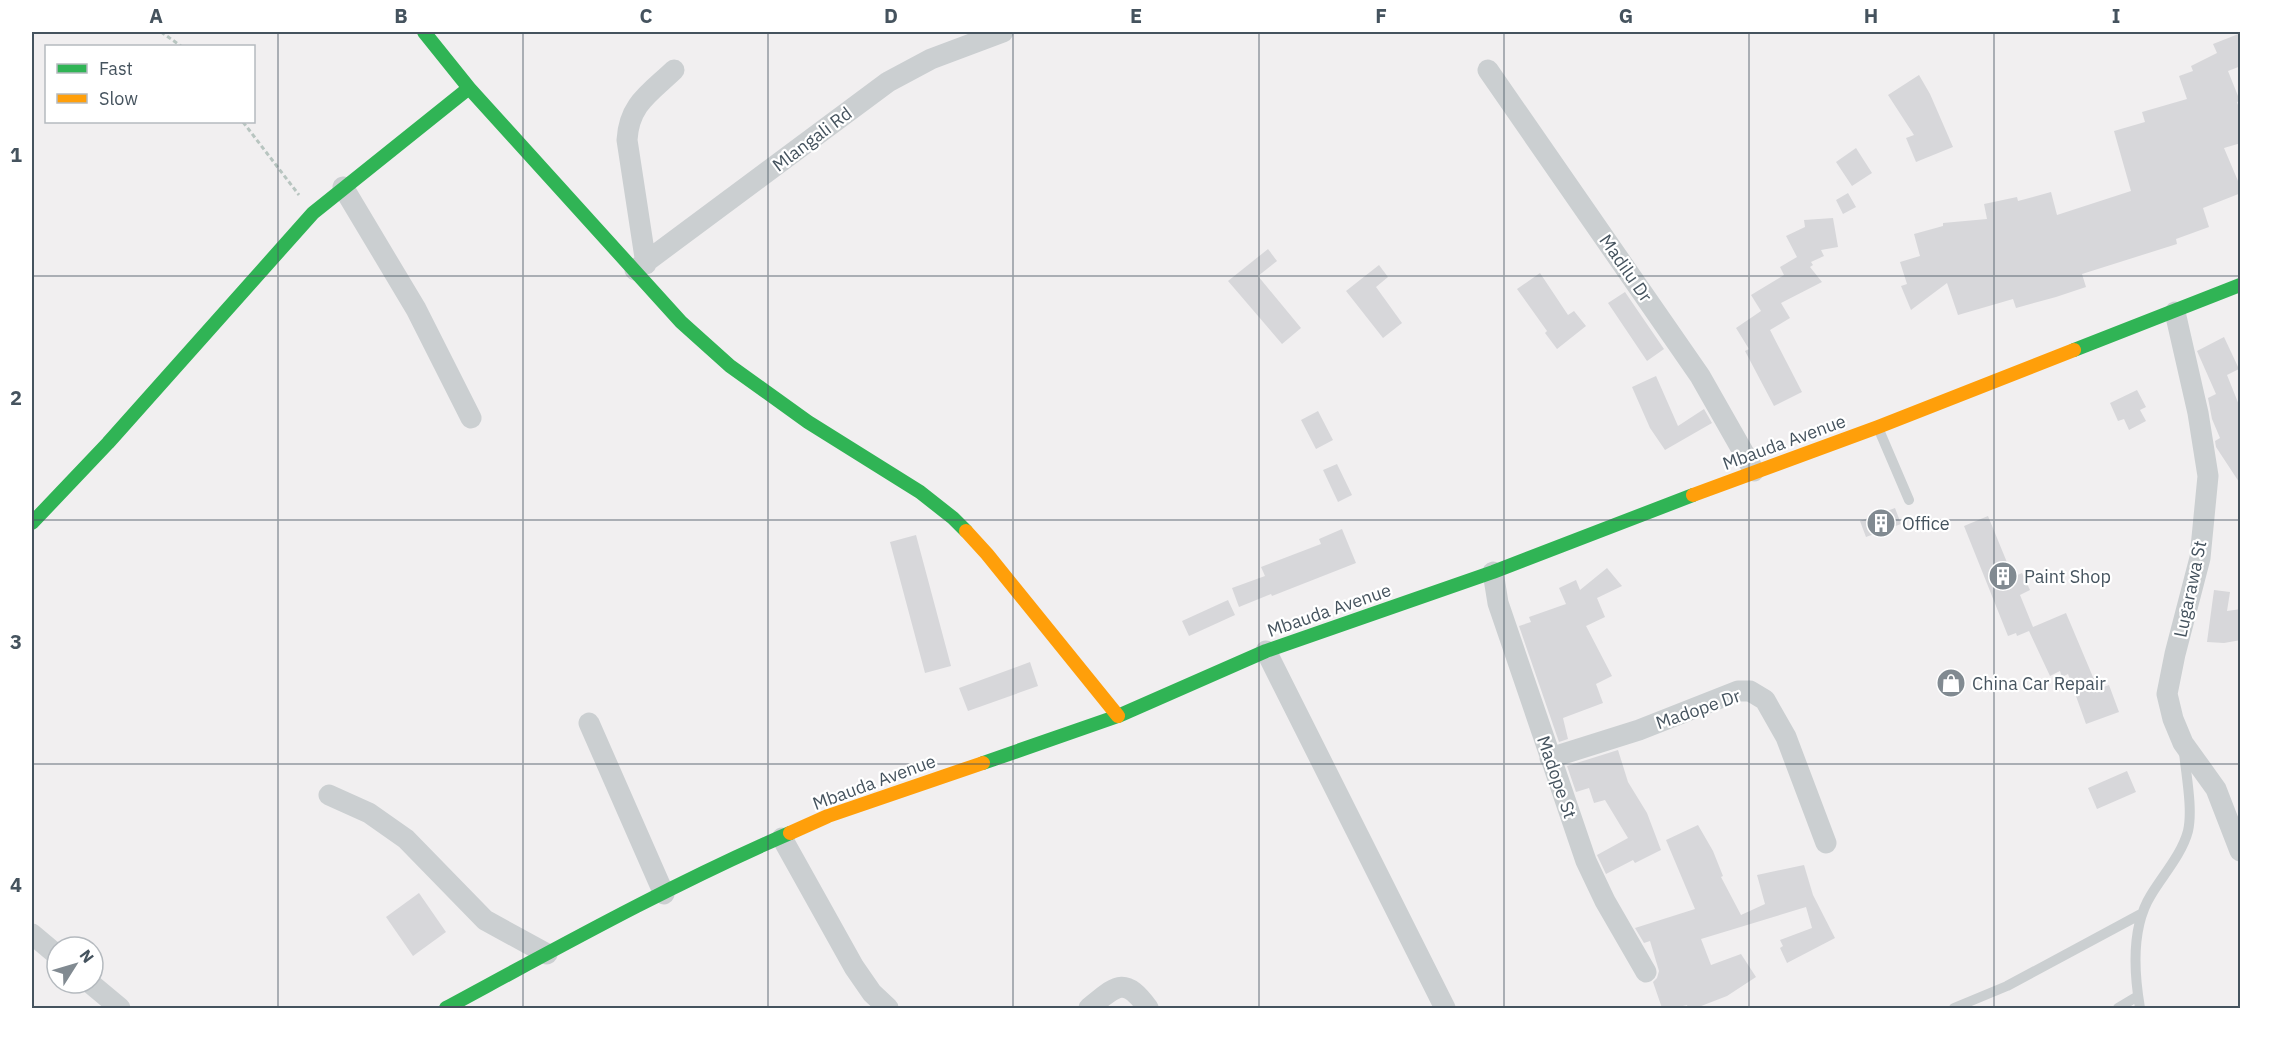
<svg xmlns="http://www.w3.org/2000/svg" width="2272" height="1040" font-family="'IBM Plex Sans',sans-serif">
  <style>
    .building { fill: #d7d7da }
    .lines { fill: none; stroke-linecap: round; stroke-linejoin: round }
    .path { stroke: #b8c5c0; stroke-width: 3; stroke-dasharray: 4.5 3; stroke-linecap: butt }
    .lane { stroke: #cbcfd1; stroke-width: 10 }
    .street { stroke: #cbcfd1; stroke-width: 21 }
    .fast { stroke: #30b455; stroke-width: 14 }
    .slow { stroke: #ff9f0a; stroke-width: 14 }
    .grid { fill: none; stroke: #45535e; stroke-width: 1.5; stroke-opacity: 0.55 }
    .labels { text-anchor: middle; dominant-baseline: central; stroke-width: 4.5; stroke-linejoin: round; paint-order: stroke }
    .street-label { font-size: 18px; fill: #45535e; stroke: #fff }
    .poi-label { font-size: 18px; fill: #45535e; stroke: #fff; text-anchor: start }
    .neatline { fill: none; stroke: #45535e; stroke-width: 2 }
    .grid-label { font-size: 20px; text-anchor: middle; font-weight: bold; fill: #45535e }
  </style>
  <rect width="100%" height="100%" fill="#f1eff0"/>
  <path class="building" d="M2241,33v33l-13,5 12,30 -3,1 4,12v29l-17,5 17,40v5l-38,15 6,19 -33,12 1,5 -95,30 4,13 -30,10 -40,11 -3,-9 -55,16 -11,-32 -36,27 -10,-24 6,-2 -7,-22 20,-6 -6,-22 29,-8v-3l44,-4 -3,-15 33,-7 1,4 33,-9 6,23 74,-24 -17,-60 31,-9 -3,-10 45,-13 -8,-23 14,-5 -2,-5 26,-13 -4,-9z
    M1919,75l11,19 23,53 -37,15 -10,-24 8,-3 -26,-40z
    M1856,148l16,25 -20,13 -16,-24z
    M1848,193l8,14 -13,7 -7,-14z
    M1833,218l5,29 -17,3 3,6 -13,6 2,3 -3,2 12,15 -41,21 9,15 -20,12 32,62 -28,14 -29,-55 4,-2 -13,-21 25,-17 -10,-16 33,-20 -4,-8 17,-10 -11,-21 19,-9 -1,-7z
    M1268,249l9,12 -19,15 43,52 -19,16 -54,-63z
    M1379,265l9,12 -12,10 26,36 -19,15 -37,-47z
    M1540,273l28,42 6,-4 12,15 -29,23 -12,-16 2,-2 -30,-42z
    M1625,292l39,57 -17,12 -39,-58z
    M2224,337l15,32 -12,6 14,35v75l-25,-38 -1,-6 5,-3 -8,-19 -4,-21 8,-4 -19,-43z
    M1656,376l22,50 26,-17 8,14 -47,27 -15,-22 -18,-41z
    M2137,390l9,17 -6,3 6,11 -17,9 -5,-11 -6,2 -8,-18z
    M1318,411l15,29 -17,9 -15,-29z
    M1337,464l15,31 -14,7 -15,-32z
    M1895,508l6,16 -35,13 -6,-16z
    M1988,516l25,61 9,-4 8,17 -10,5 13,32 33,-14 32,76 11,-4 10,27 -33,12 -18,-50 -6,3 -2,-6 -10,5 -21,-45 -12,5 -1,-3 -8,3 -44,-110z
    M1342,529l14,34 -84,33 -1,-2 -32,13 -7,-19 33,-12 -4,-9 60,-23 -2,-5z
    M916,535l35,131 -26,7 -35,-131z
    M1607,568l15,18 -25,12 8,19 -19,9 26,50 -16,8 7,19 -40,15 5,21 -9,3 -40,-116 12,-4 -2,-5 37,-13 -7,-16 17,-8 4,10z
    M2214,590l16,2 -3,19 14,-2v31l-17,3 -17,-1z
    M1228,600l7,15 -46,21 -7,-15z
    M1030,662l8,24 -70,25 -9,-23z
    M1618,750l10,32 19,31 14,37 -26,13 -2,-3 -27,14 -9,-19 31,-17 -23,-38 -11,3 -5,-15 -13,4 -9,-26z
    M2127,771l9,21 -39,17 -9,-21z
    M1698,825l15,26 10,25 -2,1 20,38 24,-11 -8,-29 47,-10 9,30 22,43 -48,25 -7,-15 3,-2 -3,-6 32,-12 -6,-21 -105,32 10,26 30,-11 15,23 -29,19 -31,12h-8l-1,-3 -13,3h-12l-9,-26 4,-4 2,-7 -9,-30 -6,2 -9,-15 60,-19 -29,-69z
    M419,893l27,39 -33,24 -27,-39z"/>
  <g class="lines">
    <path class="path" d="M161,32l20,14
      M243,122l56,73"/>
    <path class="lane" d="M1879,430l30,70
      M1954,1008l53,-22 134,-72
      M2118,1008l20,-12
      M2140,1008c-6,-35 -9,-81 11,-113 12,-20 31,-41 37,-64 5,-22 -2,-56 -4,-79"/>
    <path class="street" d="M1488,70l212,306 54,95
      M343,187l73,122 55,109
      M646,264l-19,-124c2,-36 23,-47 47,-70
      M635,270l253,-188 43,-23 72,-27
      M2175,312l23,101 10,63 -8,82 -25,96 -8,40 6,25 10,24 33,46 24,62
      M1493,572l5,31 88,258 19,40 41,71
      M1266,651l179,357
      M589,723l75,171
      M1550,758l89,-28 99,-39h12l15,9 21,37 40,106
      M329,795l40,18 37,26 79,81 62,34
      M782,838l72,129 18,26 16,15
      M32,934l25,21
      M90,983l30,25
      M1089,1008c27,-22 35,-33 59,0"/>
    <path class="fast" d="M424,32l45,56 212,234 49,44 78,56 112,70 33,26 13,13
      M2074,350l166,-65
      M32,523l76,-80 205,-230 156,-125
      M983,763l135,-47 148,-65 227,-79 200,-77
      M446,1008c113,-61 226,-124 344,-175"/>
    <path class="slow" d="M1693,495l185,-68 196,-77
      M966,531l21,23 131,162
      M790,833l38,-17 155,-53"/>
  </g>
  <path class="grid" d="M278,32v976M523,32v976M768,32v976M1013,32v976M1259,32v976M1504,32v976M1749,32v976M1994,32v976M32,276h2208M32,520h2208M32,764h2208"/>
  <defs>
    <g id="building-disc" transform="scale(1.5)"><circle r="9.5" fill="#818a91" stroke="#fff"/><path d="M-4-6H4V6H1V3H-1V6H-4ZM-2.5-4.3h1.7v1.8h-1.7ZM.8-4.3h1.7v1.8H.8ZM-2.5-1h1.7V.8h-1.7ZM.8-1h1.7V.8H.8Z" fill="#fff"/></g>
    <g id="shop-disc" transform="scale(1.5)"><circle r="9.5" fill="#818a91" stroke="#fff"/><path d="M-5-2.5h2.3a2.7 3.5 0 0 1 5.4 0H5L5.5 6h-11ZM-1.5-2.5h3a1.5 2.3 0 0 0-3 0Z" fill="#fff"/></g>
  </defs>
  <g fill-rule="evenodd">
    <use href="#building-disc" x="1881" y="523"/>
    <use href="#building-disc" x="2003" y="576"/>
    <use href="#shop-disc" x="1951" y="683"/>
  </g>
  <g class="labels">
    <g class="street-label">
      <text transform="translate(812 139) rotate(-37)">Mlangali Rd</text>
      <text transform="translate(1626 268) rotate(55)">Madilu Dr</text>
      <text transform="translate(1784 442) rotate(-20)">Mbauda Avenue</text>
      <text transform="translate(2190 589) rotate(-78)">Lugarawa St</text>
      <text transform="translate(1329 610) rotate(-19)">Mbauda Avenue</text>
      <text transform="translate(1698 709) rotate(-19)">Madope Dr</text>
      <text transform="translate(1557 777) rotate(71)">Madope St</text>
      <text transform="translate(874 782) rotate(-20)">Mbauda Avenue</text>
    </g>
    <g class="poi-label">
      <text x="1902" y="523">Office</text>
      <text x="2024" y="576">Paint Shop</text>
      <text x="1972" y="683">China Car Repair</text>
    </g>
  </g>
  <rect width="2272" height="1040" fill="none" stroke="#ffffff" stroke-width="66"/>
  <rect x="45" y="45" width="210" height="78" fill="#ffffff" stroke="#b5babf" stroke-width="1.5"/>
  <rect x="57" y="64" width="30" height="9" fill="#30b455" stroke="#b5babf" stroke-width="1.5"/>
  <text x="99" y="75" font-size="18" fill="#45535e">Fast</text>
  <rect x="57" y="94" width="30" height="9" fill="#ff9f0a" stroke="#b5babf" stroke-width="1.5"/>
  <text x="99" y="105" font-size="18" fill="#45535e">Slow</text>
  <g transform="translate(75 965) rotate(53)"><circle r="28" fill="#ffffff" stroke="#b5babf" stroke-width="1.5"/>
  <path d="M0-4.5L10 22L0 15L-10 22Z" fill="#818a91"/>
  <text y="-9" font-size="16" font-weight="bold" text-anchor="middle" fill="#45535e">N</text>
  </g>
  <rect x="33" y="33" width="2206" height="974" class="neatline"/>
  <g class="grid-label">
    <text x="156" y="23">A</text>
    <text x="401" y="23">B</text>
    <text x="646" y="23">C</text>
    <text x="891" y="23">D</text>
    <text x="1136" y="23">E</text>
    <text x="1381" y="23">F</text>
    <text x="1626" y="23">G</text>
    <text x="1871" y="23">H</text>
    <text x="2116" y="23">I</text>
    <text x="16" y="162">1</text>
    <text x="16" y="405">2</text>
    <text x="16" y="649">3</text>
    <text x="16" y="892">4</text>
  </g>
</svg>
